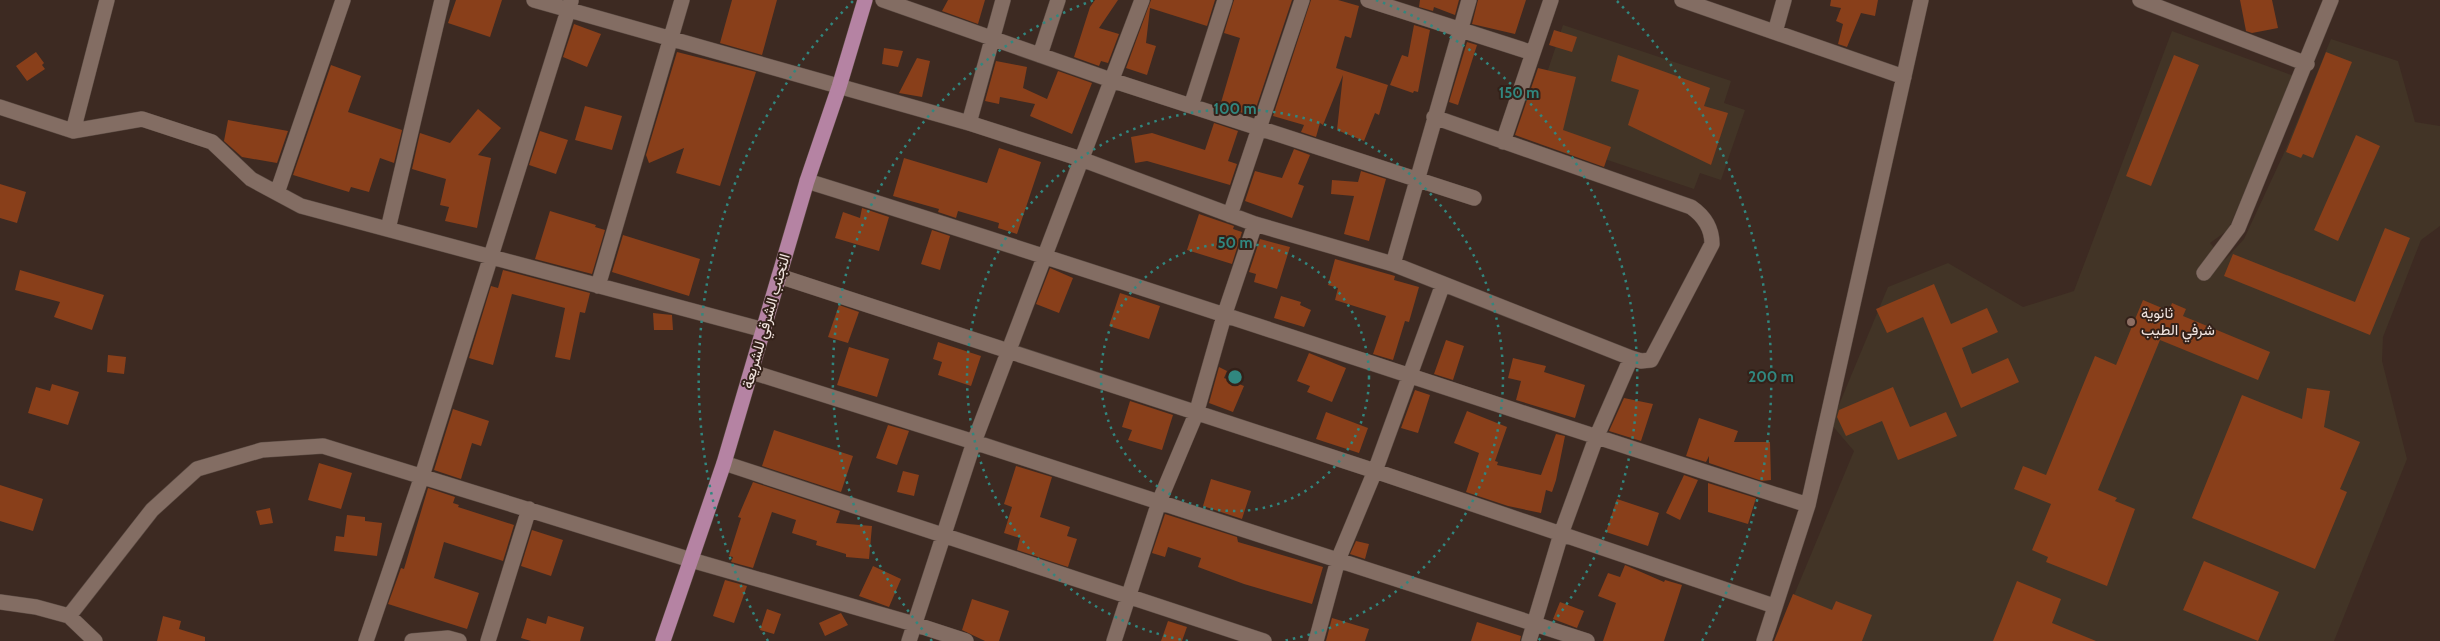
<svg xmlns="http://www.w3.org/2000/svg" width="2440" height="641" font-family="Cabin,Vazirmatn,sans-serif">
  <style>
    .education { fill: #423426 }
    .building { fill: #893f1a }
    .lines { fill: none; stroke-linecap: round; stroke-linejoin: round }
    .minor-casing { stroke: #5a4a42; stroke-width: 16 }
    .major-casing { stroke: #5a4a42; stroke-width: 16 }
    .minor { stroke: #836d63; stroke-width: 15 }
    .major { stroke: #b583a3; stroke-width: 15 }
    .ring { fill: none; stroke: #31877f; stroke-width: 2.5; stroke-dasharray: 2.5 5 }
    .education-dot { fill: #8d6e63; stroke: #332119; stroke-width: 2 }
    .labels { text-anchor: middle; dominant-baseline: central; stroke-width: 4; stroke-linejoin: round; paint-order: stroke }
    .poi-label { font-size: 15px; fill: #f2e5e0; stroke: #332119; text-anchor: start }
    .street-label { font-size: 15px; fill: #f2e5e0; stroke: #332119 }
    .centre { fill: #31877f; stroke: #332119; stroke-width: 2.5 }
    .ring-label { font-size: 15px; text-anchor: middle; font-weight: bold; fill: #31877f; stroke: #332119; stroke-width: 4; stroke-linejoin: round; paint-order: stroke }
  </style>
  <rect width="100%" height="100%" fill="#3d2a22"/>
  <path class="education" d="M1563,25l168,56 -7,22 21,7 -24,70 -21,-7 -6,16 -167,-56z
    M2172,31l122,45 -66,154 -18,13 15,17 19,-21 40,-86 47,-114 67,22 17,61 25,4v100l-19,14 -38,97 -1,24 25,98 -73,182h-559l79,-190 -23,-27 57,-137 60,-24 75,44 51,-16z"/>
  <path class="building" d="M456,0h46l-12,37 -42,-14z
    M732,0h45l-15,55 -42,-12z
    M948,0h37l-7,24 -36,-13z
    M1095,0h23l-19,28 20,6 -11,29 -7,-2 -2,5 -25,-9 16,-50z
    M1151,0h64l-8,26 -57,-18 -4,35 10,3 -9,29 -21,-7z
    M1234,0h58l-37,111 -10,-3 -2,5 -23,-7 20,-68 -16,-5z
    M1311,0h27l21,6 -8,32 -6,-2 -9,32 52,17 -9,30 -4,-2 -11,28 -27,-11 6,-55 -20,50 -3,-2 -4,14 -15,-5 3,-7 -31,-9z
    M1420,0h39l-4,15 -21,-8 -1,4 -14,-4z
    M1478,0h48l-11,34 -43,-10z
    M1831,0h47l-3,16 -14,-3 -14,34 -9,-3 5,-20 -7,-3 5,-13 -11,-2z
    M2240,0h32l6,28 -26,5 -6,-2z
    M574,24l27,10 -14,33 -24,-10z
    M1414,25l16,5 -12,62 -4,-1 -1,2 -23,-8 12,-30 6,2z
    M1554,30l23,7 -5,15 -23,-7z
    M1467,42l10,3 -19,60 -9,-3z
    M884,48l19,3 -5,16 -16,-3z
    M36,52l8,11 -2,2 3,4 -18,12 -11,-15z
    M677,52l79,20 -36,114 -44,-13 8,-25 -35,15 -3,-8z
    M2326,52l26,10 -39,96 -10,-4 -2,4 -15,-6z
    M1618,55l92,33 -6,18 24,7 -17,52 -83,-40 11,-35 -28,-9z
    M2174,55l25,10 -48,121 -25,-10z
    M917,58l13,3 -8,36 -23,-4z
    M996,61l31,6 -4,21 24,11 11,-28 34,12 -20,51 -42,-18 5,-12 -35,-7 -1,7 -14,-3z
    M331,65l30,11 -13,36 54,18 -8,33 -14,-5 -11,34 -18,-5 -2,5 -56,-17z
    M1538,68l38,9 -13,53 48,17 -7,20 -89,-32z
    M585,106l37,10 -10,34 -37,-10z
    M478,109l23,19 -23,27 13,3 -14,70 -32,-7 4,-14 -9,-2 6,-26 -34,-10 8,-36 30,10z
    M228,120l60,11 -11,32 -35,-6 -18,-16z
    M1214,123l24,8 -10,30 9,3 -7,21 -83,-24 -12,2 -4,-26 21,-4 53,17z
    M540,131l28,9 -12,34 -27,-9z
    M2356,135l24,11 -42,95 -24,-11z
    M999,148l42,14 -24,72 -19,-6 1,-5 -41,-12 -2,7 -18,-6 1,-3 -46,-13 11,-38 83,25z
    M1294,149l16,6 -12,29 6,2 -12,32 -47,-17 10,-30 27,7z
    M1361,171l25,8 -17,62 -25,-7 10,-38 -23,-2 1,-14 26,2z
    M0,184l26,8 -9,31 -17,-5z
    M862,208l27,9 -10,34 -44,-13 8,-26 17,6z
    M550,211l46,14 -1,2 10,3 -13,44 -57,-15z
    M1199,214l35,12 -1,3 9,3 -10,32 -45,-14z
    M2385,228l25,10 -40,97 -146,-59 9,-22 122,48z
    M932,230l18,6 -10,34 -19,-6z
    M623,235l77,24 -11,37 -77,-24z
    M1260,239l30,8 -13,42 -23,-7 2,-8 -7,-2z
    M1335,259l60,17 -1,4 25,7 -10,35 -4,-1 -12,39 -20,-6 13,-38 -51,-16 3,-12 -10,-3z
    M1050,268l23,10 -14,35 -23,-9z
    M20,270l84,25 -12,35 -38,-13 6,-15 -45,-12z
    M503,270l87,23 -5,20 -5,-1 -10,48 -15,-3 10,-49 -53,-14 -19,71 -24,-7 22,-72 7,2z
    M1934,284l17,40 36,-16 11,24 -36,16 10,26 36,-16 11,24 -58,26 -38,-91 -36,16 -11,-24z
    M1120,293l40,13 -11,33 -40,-13z
    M1281,296l20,6 -1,3 11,5 -7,17 -30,-9z
    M2143,300l26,11 3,-8 14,6 -3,7 87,36 -12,28 -98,-40 -62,150 19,8 -2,3 20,8 -28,77 -61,-24 2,-5 -16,-7 19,-46 -37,-15 9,-23 23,9 49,-119 21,9z
    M839,305l20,7 -11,31 -20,-6z
    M653,313l19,2 1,15h-19z
    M1446,340l18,6 -11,34 -19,-6z
    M938,342l43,14 -10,30 -33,-11 4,-13 -9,-3z
    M849,347l40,12 -12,38 -40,-12z
    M1309,353l37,15 -14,34 -25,-10 3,-6 -13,-5z
    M108,355l18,2 -2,17 -17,-2z
    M1513,358l33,8 -2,6 41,13 -10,33 -59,-18 5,-19 -13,-3z
    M1219,367l8,4 -3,7 20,8 -11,26 -24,-9z
    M52,384l27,8 -11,33 -40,-12 8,-26 14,4z
    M1893,387l17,40 36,-15 11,24 -59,24 -16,-39 -36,15 -9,-19 2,-7z
    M2307,388l23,3 -6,36 36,15 -20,47 7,3 -32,77 -123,-51 50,-123 60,24z
    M1415,390l15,5 -12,38 -17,-5z
    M1624,398l29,6 -12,37 -32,-10z
    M1130,401l43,14 -11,35 -34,-10 4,-10 -10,-3z
    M453,409l36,12 -8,25 -9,-3 -11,36 -27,-9z
    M1467,411l40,16 -12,34 3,1 -1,3 44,10 15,-41 9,2 -9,44 -4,12 -6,-2 -5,23 -33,-7 -42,-14 13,-39 -25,-10z
    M1326,412l42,16 -9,25 -43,-14z
    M1699,418l39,13 -4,11h36l1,38 -9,1 -53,-18v-7l-3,6 -20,-6z
    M888,425l21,6 -12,34 -21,-7z
    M774,430l79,26 -12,36 -79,-26z
    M319,463l33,10 -11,36 -33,-9z
    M1016,466l36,11 -12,40 30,10 -3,9 10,3 -9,28 -51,-17 3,-12 -16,-5 8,-26 -8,-3z
    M903,471l16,4 -5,21 -17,-4z
    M1684,475l14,5 -18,40 -14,-7z
    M1211,479l40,12 -9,28 -39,-13z
    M753,482l87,29 -4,12 36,3 -3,33 -23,-2v-3l-30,-9 1,-4 -25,-8 4,-13 -24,-8 -19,56 -22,-6 2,-5 -4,-1 12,-38 -3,-1z
    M1708,483l48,15 -8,26 -40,-12z
    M0,485l43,14 -10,32 -33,-10z
    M428,488l27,9 -2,6 6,2 -1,2 56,18 -11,36 -59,-19 -10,36 45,15 -12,36 -79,-25 13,-36 3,1z
    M1617,499l42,14 -11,33 -42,-14z
    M270,508l3,15 -13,2 -4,-14z
    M1165,514l72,23 1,5 85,25 -11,37 -68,-20 -46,-17 3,-9 -33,-11 -3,10 -13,-4z
    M347,515l18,2v4l17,2 -5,33 -43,-5 2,-15 8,1z
    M532,530l31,10 -12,36 -30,-10z
    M1356,541l13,3 -4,15 -15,-5z
    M2204,561l75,31 -21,49 -75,-31z
    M1625,565l39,17 1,-2 17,5 -18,56h-61l13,-38 -18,-7 10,-23 12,4z
    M873,566l28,13 -12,28 -30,-11z
    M725,580l22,6 -13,37 -21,-7z
    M2017,581l44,18 -9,24 44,18h-103z
    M1793,594l39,16 4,-9 36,14 -10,26h-88z
    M972,599l37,12 -10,30h-14l-23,-11z
    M1560,602l24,9 -7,17 -24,-9z
    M767,609l14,5 -7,20 -14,-4z
    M841,613l7,12 -23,11 -6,-13z
    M163,616l18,5 -2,8 26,8v4h-48z
    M548,616l36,11 -4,14h-49l-10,-3 6,-20 19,6z
    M1332,618l37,11 -4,12h-39z
    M1168,621l19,6 -5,14h-21z
    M1477,622l44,14 -1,5h-49z"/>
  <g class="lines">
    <g class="minor-casing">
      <path id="minor" d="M534,0l435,123 112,36 174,65 138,40 238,94 10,3 10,-1 61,-116c0,-16 -8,-28 -21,-37l-257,-90
        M883,0l228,80 363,118
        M1368,0l165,53 18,-53
        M1682,0l222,77
        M2140,0l167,64
        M1775,32l9,-32
        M1040,55l18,-55
        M1191,106l34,-106
        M0,107l73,24 69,-12 70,23 39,37 50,27 463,124
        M969,123l34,-123
        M73,131l34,-131
        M1503,142l30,-89
        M807,181c335,104 667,218 1001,324
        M277,193l66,-193
        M1230,215l72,-215
        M388,229l54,-229
        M1393,264l76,-264
        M2204,273l34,-45 93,-228
        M779,276l596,195 399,135
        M598,286l84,-286
        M752,372l222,70 613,199
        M724,463l540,178
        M0,602l36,5 33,9 26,25
        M69,616l83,-106 45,-41 65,-19 61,-4 368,114 223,64 52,17
        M366,641l56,-165 149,-475
        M412,641l36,-3 11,3
        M488,641l41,-132
        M909,641l65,-199 168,-442
        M1114,641l45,-139 37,-88 28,-98 31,-92
        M1316,641l22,-81 37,-89 68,-187
        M1529,641l32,-107 35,-96 35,-80
        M1764,641l44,-136 113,-505"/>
    </g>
    <g class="major-casing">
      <path id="major" d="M663,641l61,-178 83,-282 32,-94 26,-87"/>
    </g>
    <use href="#minor" class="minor"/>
    <use href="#major" class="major"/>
  </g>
  <g class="ring">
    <circle cx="1235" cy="377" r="134"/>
    <path d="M1188 641A268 268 0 1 1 1282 641"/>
    <path d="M932 641A402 402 0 0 1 1094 0M1376 0A402 402 0 0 1 1538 641"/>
    <path d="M768 641A536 536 0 0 1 853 1M1617 1A536 536 0 0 1 1702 641"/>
  </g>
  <circle class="education-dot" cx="2131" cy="322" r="5"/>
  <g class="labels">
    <g class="poi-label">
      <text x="2141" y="313">ثانوية<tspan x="2141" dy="17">شرفي الطيب</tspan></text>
    </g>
    <g class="street-label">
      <text transform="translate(766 321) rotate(-74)">التجنب الشرقي للشريعة</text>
    </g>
  </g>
  <circle cx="1235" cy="377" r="8" class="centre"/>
  <g class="ring-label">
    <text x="1519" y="98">150 m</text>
    <text x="1235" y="114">100 m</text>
    <text x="1235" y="248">50 m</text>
    <text x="1771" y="382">200 m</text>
  </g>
</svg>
